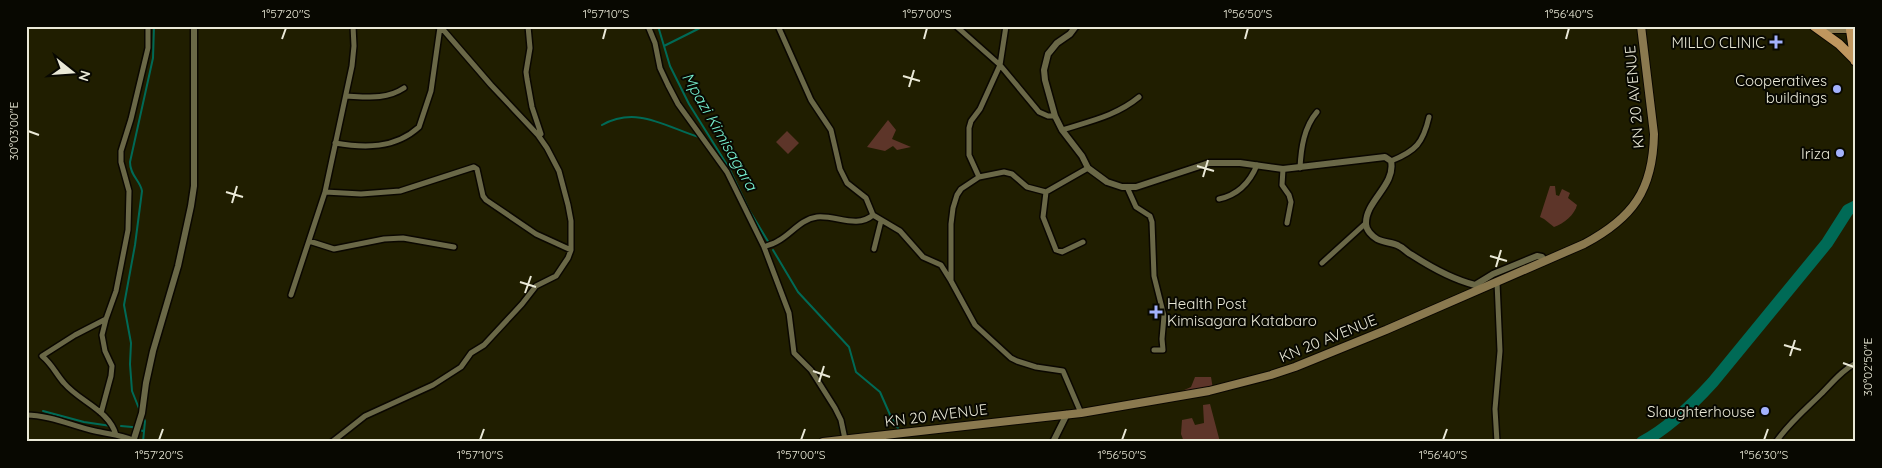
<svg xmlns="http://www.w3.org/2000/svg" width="1882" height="468" font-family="Quicksand,sans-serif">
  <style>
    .green { fill: #5d3529 }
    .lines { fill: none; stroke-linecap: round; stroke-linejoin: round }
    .stream { stroke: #006a56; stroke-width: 2 }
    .river { stroke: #006a56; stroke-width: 12 }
    .minor-casing { stroke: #0a0700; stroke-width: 8 }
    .tertiary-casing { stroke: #0a0700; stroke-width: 9 }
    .secondary-casing { stroke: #0a0700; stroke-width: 10 }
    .trunk-casing { stroke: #0a0700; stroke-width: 11 }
    .minor { stroke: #6a6847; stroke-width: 5 }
    .tertiary { stroke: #6a6847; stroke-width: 6 }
    .secondary { stroke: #8a794f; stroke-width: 8 }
    .trunk { stroke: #bf965e; stroke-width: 9 }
    .ticks { fill: none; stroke: #eae9d7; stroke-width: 2 }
    .poi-dot { fill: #a3b2fd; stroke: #080801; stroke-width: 2 }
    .labels { text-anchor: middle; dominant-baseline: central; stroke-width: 4; stroke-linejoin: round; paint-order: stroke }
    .poi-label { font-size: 15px; fill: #eae9d7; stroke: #080801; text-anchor: end }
    .street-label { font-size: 15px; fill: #eae9d7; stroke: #080801 }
    .water-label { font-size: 16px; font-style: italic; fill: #76f0cf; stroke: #080801 }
    .neatline { fill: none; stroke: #eae9d7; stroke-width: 2 }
    .ticks-label { font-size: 12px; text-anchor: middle; fill: #eae9d7 }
  </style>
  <rect width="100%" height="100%" fill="#201e00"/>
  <path class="green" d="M888,120l8,10 -4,9 19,8 -14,3 -4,-4 -8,5 -18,-4z
    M787,131l12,12 -11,11 -12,-12z
    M1550,186h5l1,9 3,1 3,-7 8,4 -2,5 9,7c-2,9 -13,19 -23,22l-10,-8 -4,-2z
    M1195,377h16l2,12 -29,5 -2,-3 9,-4z
    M1210,404l10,38h-36l-3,-8 1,-14 10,-2 3,7 9,-2 -1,-18z"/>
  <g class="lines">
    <path class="stream" d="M658,26l12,40 19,38 40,64 20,42 20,33
      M664,46l40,-20
      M602,125c36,-20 65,3 100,13
      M773,250l25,42 51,55 7,25 24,20 11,25 8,13
      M43,411l41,11 27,4
      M140,411l-8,-20 -2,-27 1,-21 -7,-38 11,-60 7,-54c-2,-11 -12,-15 -12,-29l23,-104 1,-32
      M839,420l1,9
      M121,426l11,1 11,4
      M143,442l2,-21 -2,-4
      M811,442l10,-2"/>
    <path class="river" d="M1642,442c27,-14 51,-38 71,-60l114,-139 21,-33 8,-4"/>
    <g class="minor-casing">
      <path id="minor" d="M528,26l2,22 -4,24 1,7 5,28 9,27 -3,1
        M648,26l7,17 5,25 8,17 10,19 49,68 37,75 25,66 5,40 17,17 24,38 6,12 4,19
        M778,26l33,74 20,30 9,39 7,14 19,15 7,17 27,16 23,26 18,8 10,16
        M956,26l44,39 39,47 9,4h7
        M346,96c21,1 40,4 58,-8
        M1062,130c28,-9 54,-14 77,-33
        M335,143c29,5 60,6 84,-16l12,-36 9,-64
        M1391,161c25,-10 32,-18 38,-44
        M1300,168c1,-20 4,-41 17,-56
        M1283,169l-1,16 7,10 2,7 -4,21
        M979,177l-10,-22v-27l2,-7 9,-12 20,-44 6,-39
        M1127,187l9,20 14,9 2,6 2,54 10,40 -2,23 1,11h-9
        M325,192l36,2 39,-3 74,-24 3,2 6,27 3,4 50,34 35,16
        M1046,192l-3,25 13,33 6,2 21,-10
        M1219,199c19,-4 31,-17 38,-34
        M309,241l25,8 50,-10 19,-1 51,9
        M764,247c4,-2 10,-3 14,-6 13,-7 23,-22 39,-24 19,-2 40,12 56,-2
        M874,249l7,-28
        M1322,263l44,-40
        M291,295l34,-103 27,-126 2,-20 -1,-20
        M106,319l-31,16 -33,21c10,8 14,18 22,27 16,19 45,27 52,52
        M101,413l10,-37 1,-10 -7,-15 -3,-16 4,-16 10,-28 12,-61 1,-39 -8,-29v-11l10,-32 17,-71v-22
        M1081,413l-18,-42 -27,-4 -19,-6 -6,-3 -36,-33 -24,-44v-57l2,-16 4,-13 4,-6 18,-12 25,-5 8,2 15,13 19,5 42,-24
        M26,415c23,0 47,11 69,16 13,3 26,4 38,9
        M332,442l33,-26 68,-31 28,-18 10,-14 13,-8 38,-41 14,-18 20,-10 12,-18 3,-8v-29l-3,-16 -9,-34 -12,-23 -9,-13 -47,-50 -51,-59
        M1497,442l-2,-33 5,-58 -3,-69
        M1776,442c12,-18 30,-33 45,-48 11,-11 21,-24 35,-31"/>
    </g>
    <g class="tertiary-casing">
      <path id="tertiary" d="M1076,26l-6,8 -13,9 -9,11 -4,16 1,10 10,36 7,14 20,26 6,12 19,14 15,5h14l73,-24h31l43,6 102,-12 6,4c5,24 -26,40 -25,63 0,6 6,12 11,15 7,4 16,3 22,7 5,2 8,7 13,9 17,11 43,25 63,30l18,-11 44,-18 5,1 3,4
        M133,442l9,-29 4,-30 7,-32 25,-85 13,-60 3,-20v-160
        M1053,442l14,-28"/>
    </g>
    <g class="secondary-casing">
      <path id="secondary" d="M1822,26l9,3h19
        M823,442l258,-29 128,-22 62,-16 24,-8 91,-37 198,-86c49,-26 69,-54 70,-110l-13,-108"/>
    </g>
    <g class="trunk-casing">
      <path id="trunk" d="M1814,26l25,18 16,16
        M1850,26l5,35"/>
    </g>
    <use href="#minor" class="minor"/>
    <use href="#tertiary" class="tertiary"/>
    <use href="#secondary" class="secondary"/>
    <use href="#trunk" class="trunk"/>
  </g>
  <path class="ticks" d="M282,39l4,-11M603,39l3,-11M924,39l3,-11M1245,39l3,-11M1566,39l3,-11M903,76l17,5M909,87l5,-17M28,131l11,4M1197,166l17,5M1203,177l5,-17M226,192l17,5M232,203l5,-17M1490,256l17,5M1496,267l5,-17M520,282l16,5M525,293l6,-17M1784,345l17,5M1790,356l5,-16M1843,363l11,4M813,371l17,6M819,382l5,-16M159,440l4,-11M480,440l4,-11M801,440l4,-11M1122,440l4,-11M1443,440l4,-11M1764,440l4,-11"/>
  <g class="poi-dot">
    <path d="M1773.5 34.5h5v5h5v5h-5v5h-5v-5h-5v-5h5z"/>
    <circle cx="1837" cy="89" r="5"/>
    <circle cx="1840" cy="153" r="5"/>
    <path d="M1153.5 304.5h5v5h5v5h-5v5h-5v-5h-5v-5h5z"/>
    <circle cx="1765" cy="411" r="5"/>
  </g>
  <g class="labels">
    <g class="poi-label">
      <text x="1765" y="42">MILLO CLINIC</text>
      <text x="1827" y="80">Cooperatives<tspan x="1827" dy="17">buildings</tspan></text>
      <text x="1830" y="153">Iriza</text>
      <text x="1167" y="303" text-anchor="start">Health Post<tspan x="1167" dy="17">Kimisagara Katabaro</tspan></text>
      <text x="1755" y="411">Slaughterhouse</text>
    </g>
    <g class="street-label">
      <text transform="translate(1634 97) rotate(-95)">KN 20 AVENUE</text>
      <text transform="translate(1328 338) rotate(-22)">KN 20 AVENUE</text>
      <text transform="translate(936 415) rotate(-7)">KN 20 AVENUE</text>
    </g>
    <g class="water-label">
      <text transform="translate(720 131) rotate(60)">Mpazi Kimisagara</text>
    </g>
  </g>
  <rect width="1882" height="468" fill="none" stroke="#080801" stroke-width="55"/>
  <g transform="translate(72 72) rotate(107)" stroke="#080801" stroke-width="4" paint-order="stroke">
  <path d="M0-4L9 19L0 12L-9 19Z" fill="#eae9d7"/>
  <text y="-8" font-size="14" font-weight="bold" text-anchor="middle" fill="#eae9d7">N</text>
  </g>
  <rect x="28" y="28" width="1826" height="412" class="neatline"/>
  <g class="ticks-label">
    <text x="286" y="18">1°57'20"S</text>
    <text x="606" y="18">1°57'10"S</text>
    <text x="927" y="18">1°57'00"S</text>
    <text x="1248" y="18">1°56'50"S</text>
    <text x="1569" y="18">1°56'40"S</text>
    <text transform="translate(14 131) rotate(-90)" y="4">30°03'00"E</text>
    <text transform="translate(1868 367) rotate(-90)" y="4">30°02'50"E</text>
    <text x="159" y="459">1°57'20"S</text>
    <text x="480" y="459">1°57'10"S</text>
    <text x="801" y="459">1°57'00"S</text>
    <text x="1122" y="459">1°56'50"S</text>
    <text x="1443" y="459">1°56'40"S</text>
    <text x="1764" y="459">1°56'30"S</text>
  </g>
</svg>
